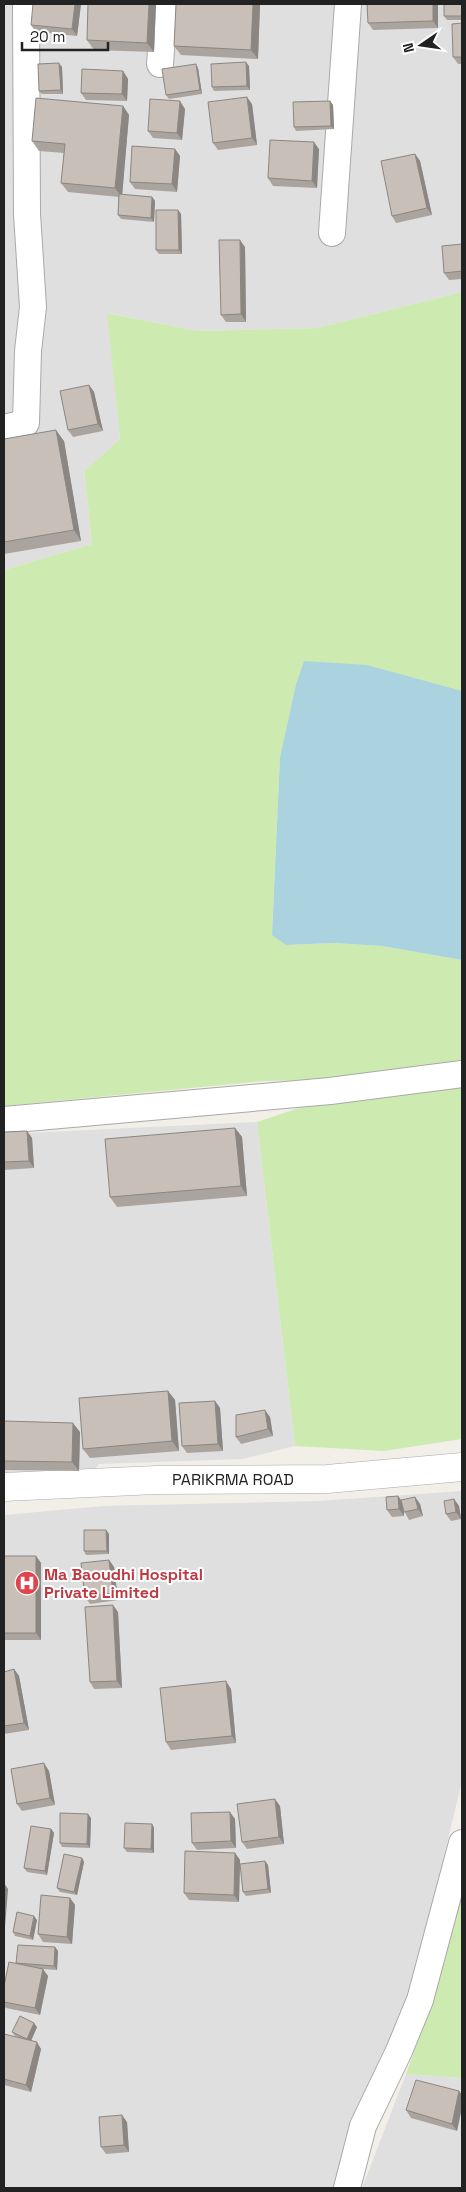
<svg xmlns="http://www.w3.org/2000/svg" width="466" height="2192" font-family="'Space Grotesk',sans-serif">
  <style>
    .residential { fill: #e0dfdf }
    .grass { fill: #cdebb0 }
    .water { fill: #aad3df }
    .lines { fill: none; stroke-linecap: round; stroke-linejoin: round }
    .minor-casing { stroke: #a9a9a9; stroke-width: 28 }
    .tertiary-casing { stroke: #a9a9a9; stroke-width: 29 }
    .minor { stroke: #fff; stroke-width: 26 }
    .tertiary { stroke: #fff; stroke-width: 28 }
    .wall { fill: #aba49e }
    .shaded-wall { fill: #8b8681 }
    .building { fill: #c7bfb8; stroke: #8b8681 }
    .labels { text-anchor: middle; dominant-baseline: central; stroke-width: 4; stroke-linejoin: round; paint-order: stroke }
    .street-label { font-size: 16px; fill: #222; stroke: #fff }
    .health-label { font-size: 16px; font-weight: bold; fill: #be3a42; stroke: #fff; text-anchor: start }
  </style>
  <rect width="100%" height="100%" fill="#f2efe9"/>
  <path class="residential" d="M4,4h458v288l-145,36 -119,3 -90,-18 12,126 -36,32 8,73 -88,26z
    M257,1122l38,324 -52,13 -144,5 -10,13 -85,2v-345z
    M462,1491v290l-29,120 -16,75 -79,212h-334v-673l99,-9 215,-5z
    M406,2074l56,4v110h-100z"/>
  <path class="grass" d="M462,292v399l-158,-30 -8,23 -16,73 -8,177 14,11 48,-2 48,3 80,14v109l-106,10 -91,2 -261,25v-536l88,-26 -8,-73 36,-32 -13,-126 91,18 119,-3z
    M462,1085v354l-78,12 -89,-5 -38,-324 51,-17z
    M462,1885v193l-56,-4 29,-81z"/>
  <path class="water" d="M304,661l63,4 95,26v269l-80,-14 -48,-3 -48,2 -14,-10 8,-178 16,-73z"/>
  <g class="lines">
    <g class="minor-casing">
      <path id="minor" d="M160,64l2,-28 5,-32
        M332,233l16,-229
        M4,428l22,-5 2,-72 5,-44 -6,-93 -1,-210
        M4,1120l326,-29 132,-17
        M347,2188l16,-62 36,-75 21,-51 42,-157"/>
    </g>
    <g class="tertiary-casing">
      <path id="tertiary" d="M4,1487l152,-7 171,-1 135,-12"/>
    </g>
    <use href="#minor" class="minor"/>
    <use href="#tertiary" class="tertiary"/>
  </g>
  <path class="wall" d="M81,4l-4,32 -41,-4 -5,-7z
    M88,4h68l-2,48 -60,-2 -7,-10z
    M260,4l-2,55 -77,-4 -7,-9z
    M367,4h71v24l-65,2 -5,-7z
    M462,4v16h-15l-3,-4z
    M462,23v41h-4l-5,-7z
    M249,66l1,24 -36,1 -2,-4z
    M62,67l1,27h-21l-3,-3z
    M198,68l4,26 -33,5 -3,-4z
    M123,71l5,8 -1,22 -41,-1 -5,-7z
    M330,101l3,4 1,24 -38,2 -2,-4z
    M252,104l5,41 -39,5 -5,-7z
    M123,106l6,9 -7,80 30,2 3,4 -1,21 -33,-3 -3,-4 1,-18 -51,-5 -7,-9 3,-30 -25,-2 -7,-10z
    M185,109l-3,31 -29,-2 -5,-7z
    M175,149l5,7 -3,36 -42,-3 -5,-7z
    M319,149l-2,39 -44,-2 -5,-8z
    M415,154l5,7 12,54 -36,8 -4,-7z
    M178,210l3,4 1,40h-23l-3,-4z
    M462,244v35l-13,1 -5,-7z
    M245,247l1,75h-20l-5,-7z
    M89,385l5,7 9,39 -30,6 -5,-7z
    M4,439l60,2 17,100 -77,13z
    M235,1128l7,9 5,59 -130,11 -7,-10z
    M27,1131l5,7 2,30 -30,2v-38z
    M168,1391l7,9 4,51 -89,7 -7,-9z
    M215,1401l5,7 3,43 -36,2 -5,-7z
    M270,1417l3,19 -32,8 -5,-7z
    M4,1421l76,11 -1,39 -75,-1z
    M398,1496l4,5 13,-4 5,7 3,12 -14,4 -5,-9v5l-12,1 -5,-7z
    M454,1499l5,7 2,13 -10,2 -5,-7z
    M106,1530l3,4v20l-23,1 -2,-4z
    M4,1556h32l5,7v77h-37z
    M109,1560l5,7 4,33 -28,4 -5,-7z
    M118,1612l4,76 -28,1 -4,-7z
    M14,1669l5,7 10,54 -25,4v-62z
    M231,1689l5,54 -65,7 -5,-8z
    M49,1771l6,34 -33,6 -5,-7z
    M280,1806l4,38 -37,5 -5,-7z
    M91,1818l-1,30 -28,-1 -2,-4z
    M235,1819l1,29 -39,2 -5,-7z
    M152,1824l2,4v25l-27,-1 -3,-4z
    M51,1829l3,4 -7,42 -20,-3 -3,-4z
    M235,1853l5,7 -1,42 -50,-2 -5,-7z
    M82,1858l2,4 -7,33 -17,-3 -3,-4z
    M265,1861l3,4 3,28 -25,3 -3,-4z
    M70,1898l5,7 -3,39 -29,-2 -5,-8z
    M37,1920l-4,20 -18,-4 -2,-4z
    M55,1947l3,4 -1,19 -15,-1 6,7 -8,39 -34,-7 -2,-2v-20l13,-22z
    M37,2027l-6,14 10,8 -10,43 -27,-7v-51l16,4 -5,-2 -3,-4z
    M459,2091l3,4v12l-5,24 -46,-13 -5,-8z
    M127,2122l2,30 -23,2 -5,-7z"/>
  <path class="shaded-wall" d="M75,4h6l-4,32 -5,-7z
    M149,4h7l-2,48 -7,-9z
    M253,4h7l-2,55 -7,-9z
    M433,4h5v24l-5,-7z
    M246,62l3,4 1,24 -3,-4z
    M59,63l3,4 1,27 -2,-4z
    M196,64l2,4 4,26 -2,-4z
    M123,71l5,8 -1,22 -5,-7z
    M247,97l5,7 5,41 -5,-7z
    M180,101l5,8 -3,31 -5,-7z
    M330,101l3,4 1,24 -3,-3z
    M123,106l6,9 -7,82 -7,-9z
    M314,142l5,7 -2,39 -5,-7z
    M175,149l5,7 -3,36 -5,-8z
    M415,154l5,7 12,54 -5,-7z
    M152,197l3,4 -1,21 -3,-4z
    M178,210l3,4 1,40 -3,-4z
    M240,240l5,7 1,75 -5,-8z
    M89,385l5,7 9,39 -5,-7z
    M56,430l8,11 17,100 -7,-11z
    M235,1128l7,9 5,59 -6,-10z
    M27,1131l5,7 2,30 -5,-7z
    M168,1391l7,9 4,51 -7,-10z
    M215,1401l5,7 3,43 -5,-7z
    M265,1410l5,7 3,19 -5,-7z
    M73,1423l7,9 -1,39 -7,-9z
    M398,1496l5,7 1,13 -5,-7z
    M415,1497l5,7 3,12 -5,-7z
    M454,1499l5,7 2,13 -5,-7z
    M106,1530l3,4v20l-2,-3z
    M36,1556l5,7v77l-5,-7z
    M109,1560l5,7 4,33 -5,-7z
    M113,1605l5,7 4,76 -5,-7z
    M14,1669l5,7 10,54 -5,-7z
    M226,1681l5,8 5,54 -4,-7z
    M44,1763l5,8 6,34 -5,-7z
    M275,1799l5,7 4,38 -5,-7z
    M230,1812l5,7 1,29 -5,-7z
    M88,1814l3,4 -1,30 -3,-4z
    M152,1824l2,4v25l-3,-4z
    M51,1829l3,4 -7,42 -2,-4z
    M235,1853l5,7 -1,42 -5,-7z
    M82,1858l2,4 -7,33 -3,-3z
    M265,1861l3,4 3,28 -3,-4z
    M4,1883l4,6 -4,51z
    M70,1898l5,7 -3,39 -5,-7z
    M34,1916l3,4 -4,20 -3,-4z
    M55,1947l3,4 -1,19 -3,-4z
    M43,1969l5,7 -8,39 -5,-7z
    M34,2023l3,4 -7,16 -3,-4z
    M37,2042l4,7 -10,43 -5,-7z
    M459,2091l3,4v12l-5,24 -5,-7z
    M122,2115l5,7 2,30 -5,-7z"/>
  <path class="building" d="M33,4h42l-3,25 -41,-4z
    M88,4h61l-2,39 -60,-3z
    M176,4h77l-2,46 -77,-4z
    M367,4h66v17l-65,2z
    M444,4h18v12h-18z
    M462,23v34h-9l-1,-33z
    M246,62l1,24 -35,1 -1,-23z
    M59,63l2,27 -22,1 -1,-27z
    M196,64l4,26 -34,5 -4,-26z
    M82,69l41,2 -1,23 -41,-1z
    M247,97l5,41 -39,5 -5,-41z
    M36,98l87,8 -8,82 -54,-5 4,-39 -33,-3z
    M150,99l30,2 -3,32 -29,-2z
    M330,101l1,25 -37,1 -1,-25z
    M270,140l44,2 -2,39 -44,-3z
    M132,146l43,3 -3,35 -42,-2z
    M415,154l12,54 -35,8 -11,-55z
    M119,194l33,3 -1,21 -33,-3z
    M156,210h22l1,40h-23z
    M219,240h21l1,74 -20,1z
    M462,244v27l-18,2 -2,-27z
    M89,385l9,39 -30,6 -8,-39z
    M56,430l18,100 -70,12v-103z
    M235,1128l6,58 -131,11 -5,-58z
    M27,1131l2,30 -25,1v-30z
    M168,1391l4,50 -89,8 -4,-51z
    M215,1401l3,43 -36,2 -3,-43z
    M265,1410l3,19 -32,8v-22z
    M4,1421l69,2 -1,39 -68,-1z
    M398,1496l1,13 -12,1 -1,-13z
    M415,1497l3,12 -14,3 -3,-12z
    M454,1499l2,13 -10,2 -2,-13z
    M84,1530h22l1,21h-23z
    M4,1556h32v77h-32z
    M109,1560l4,33 -28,4 -4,-34z
    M113,1605l4,76 -27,1 -5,-75z
    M14,1669l10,54 -20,3v-54z
    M226,1681l6,55 -66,6 -6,-54z
    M44,1763l6,35 -33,6 -6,-35z
    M275,1799l4,38 -37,5 -5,-38z
    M230,1812l1,29 -39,2 -1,-30z
    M60,1813l28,1 -1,30 -27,-1z
    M125,1823l27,1 -1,25 -27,-1z
    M31,1826l20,3 -6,42 -21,-3z
    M185,1851l50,2 -1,42 -50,-2z
    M64,1854l18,4 -8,34 -17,-4z
    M265,1861l3,28 -25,3 -3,-28z
    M41,1895l29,3 -3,39 -29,-3z
    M17,1912l17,4 -4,20 -17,-4z
    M18,1945l37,2 -1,19 -38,-3z
    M9,1962l34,7 -8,39 -31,-6v-16z
    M20,2016l14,7 -7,16 -15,-7z
    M4,2034l33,8 -11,43 -22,-6z
    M416,2080l43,11 -7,33 -46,-14z
    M122,2115l2,30 -23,2 -2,-30z"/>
  <defs>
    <g id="hospital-disc" transform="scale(1.25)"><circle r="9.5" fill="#e0444e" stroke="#fff"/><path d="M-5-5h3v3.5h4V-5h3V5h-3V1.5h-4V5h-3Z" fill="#fff"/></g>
  </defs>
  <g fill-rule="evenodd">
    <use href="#hospital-disc" x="27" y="1583"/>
  </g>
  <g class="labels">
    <g class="street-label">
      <text x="233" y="1479">PARIKRMA ROAD</text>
    </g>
    <g class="health-label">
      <text x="44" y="1574">Ma Baoudhi Hospital<tspan x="44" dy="18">Private Limited</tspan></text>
    </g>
  </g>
  <rect width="466" height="2192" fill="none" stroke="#222222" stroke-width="10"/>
  <g transform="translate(421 45) rotate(257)" stroke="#ffffff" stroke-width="4" paint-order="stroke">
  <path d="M0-4L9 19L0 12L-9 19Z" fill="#222222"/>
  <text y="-8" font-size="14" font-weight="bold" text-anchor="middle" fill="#222222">N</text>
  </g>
  <path d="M22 42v8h86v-8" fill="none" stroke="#222222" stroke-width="2.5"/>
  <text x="30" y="42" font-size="15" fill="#222222" stroke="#ffffff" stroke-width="4" paint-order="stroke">20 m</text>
</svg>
